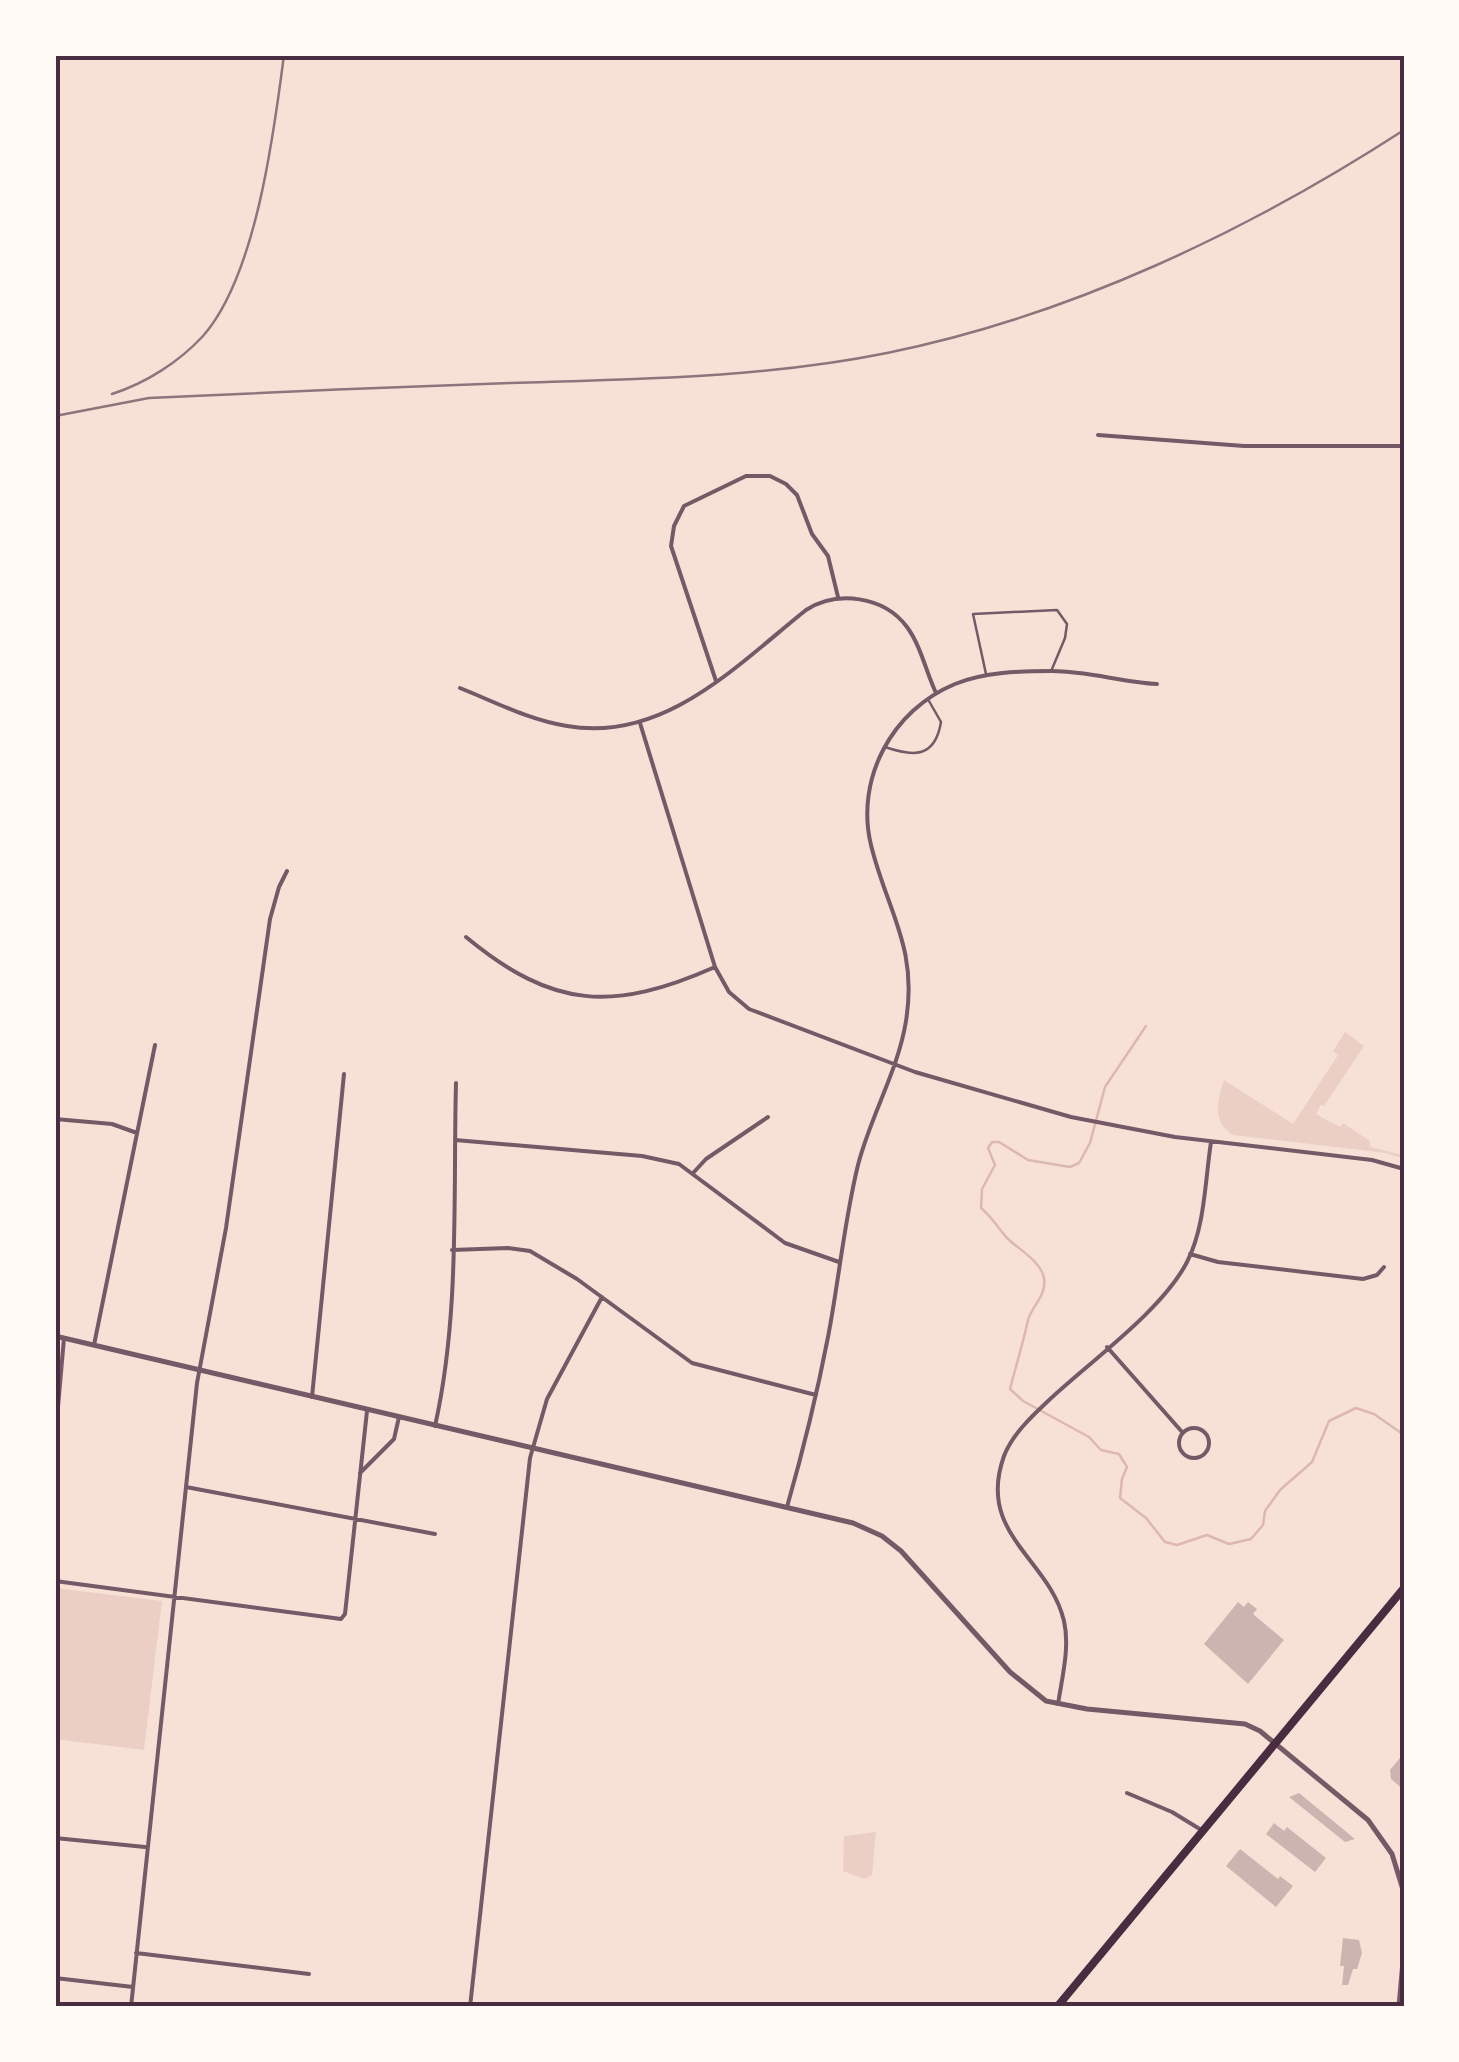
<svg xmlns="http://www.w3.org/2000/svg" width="1459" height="2062" font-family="'DejaVu Sans',sans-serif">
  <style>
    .green { fill: #ebcfc5 }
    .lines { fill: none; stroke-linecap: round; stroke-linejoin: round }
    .stream { stroke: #dcb8b0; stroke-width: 2.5 }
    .building { fill: #ccb4b1 }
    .service { stroke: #755966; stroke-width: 2.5 }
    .minor { stroke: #755966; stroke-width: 4 }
    .tertiary { stroke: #755966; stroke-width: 5 }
    .trunk { stroke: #4a2c40; stroke-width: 8 }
    .rail { stroke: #8f747c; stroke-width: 2.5 }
    .neatline { fill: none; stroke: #4a2c40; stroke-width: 4 }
  </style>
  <rect width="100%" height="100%" fill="#f7e1d7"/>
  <path class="green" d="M1345,1032l19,14 -40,60 -3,-1 -5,9 24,13 3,-4 27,18v6l34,8v4l-18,-6 -153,-18c-21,-12 -16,-35 -9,-55l69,44 45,-69 -5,-4z
    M55,1588l107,13 -18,149 -89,-11z
    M876,1832l-4,43 -8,4 -21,-8 1,-35z"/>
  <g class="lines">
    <path class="stream" d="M1146,1026l-41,61 -15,56 -11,20 -9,4 -42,-7 -29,-18h-7l-4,6 7,17 -13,24 -1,19c11,9 17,20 26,30 11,11 34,23 37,40 3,17 -12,28 -16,42 -5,23 -12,46 -18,69l13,12 66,36 12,13 18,4 8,13 -5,12 -2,19 26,20 19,24 12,3 30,-10 22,9 22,-5 12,-14 2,-14 15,-21 32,-28 17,-41 27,-13 18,6 30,21"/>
  </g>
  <path class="building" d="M1238,1602l6,5 4,-5 9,7 -4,5 31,26 -36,44 -44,-40z
    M1404,1753v37l-13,-11 -1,-9z
    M1299,1793l56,46 -10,3 -56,-45z
    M1274,1823l10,8 3,-4 39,31 -11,14 -49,-38z
    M1240,1849l38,30 2,-3 13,10 -17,21 -50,-41z
    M1343,1938l16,2 3,13 -5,16h-4l-5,16h-6l2,-19h-4z"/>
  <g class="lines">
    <path class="service" d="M986,674l-13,-60 84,-4 10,14 -2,14 -13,31
      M885,747c29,10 50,11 56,-25l-12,-21"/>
    <path class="minor" d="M1098,435l146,11h160
      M716,681l-45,-135 3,-20 10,-20 62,-30h24l16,8 11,11 15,39 16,22 10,41
      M460,688c35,14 69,32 107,38 97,17 170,-61 239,-116 31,-20 78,-14 101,17 14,19 19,45 29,66
      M640,723l75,244 14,25 20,17 166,63 156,45 104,20 197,23 32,9
      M466,937c87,72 147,75 249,30
      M55,1119l57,5 25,9
      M455,1140l187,16 37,8 106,79 54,19
      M694,1172l12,-13 62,-42
      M452,1250l56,-2 22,3 47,28 115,84 124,32
      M1190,1254l28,8 145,17 14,-4 7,-8
      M94,1345l61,-300
      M1107,1347l76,86
      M312,1397l32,-323
      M435,1426c25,-112 18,-229 21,-343
      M1179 1443a15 15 0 1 1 30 0a15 15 0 1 1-30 0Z
      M55,1441l9,-103
      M360,1473l34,-34 5,-22
      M186,1487l249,47
      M787,1507c16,-56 30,-113 41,-170 11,-57 16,-115 30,-172 12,-48 40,-94 48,-144 12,-74 -19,-110 -35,-176 -16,-66 21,-135 84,-161 29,-12 65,-13 97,-13 35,0 70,11 105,13
      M55,1581l286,38 4,-5 22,-203
      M1058,1704c4,-26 12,-57 6,-83 -15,-63 -88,-87 -60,-165 8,-21 27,-39 43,-54 41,-39 115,-91 140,-140 18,-35 18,-81 24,-120
      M1127,1793l45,19 31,19
      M55,1838l90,9
      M136,1953l173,21
      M55,1978l78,9
      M131,2007l66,-624 29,-155 44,-309 9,-32 8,-16
      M470,2007l60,-549 17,-59 55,-102"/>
    <path class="tertiary" d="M55,1336l798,187 29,13 19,15 109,121 36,29 41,8 158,15 15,7 108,89 24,34 12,39
      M1399,2007l5,-57"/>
    <path class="trunk" d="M1057,2007l347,-419"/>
    <path class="rail" d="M112,394c34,-11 67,-32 91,-58 53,-60 71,-203 81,-281
      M55,416l94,-18c121,-6 241,-11 362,-15 126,-4 252,-5 376,-30 183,-37 361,-122 517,-223"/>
  </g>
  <rect width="1459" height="2062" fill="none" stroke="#fffaf5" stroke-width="115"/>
  <rect x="58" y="58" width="1344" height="1946" class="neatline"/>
</svg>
